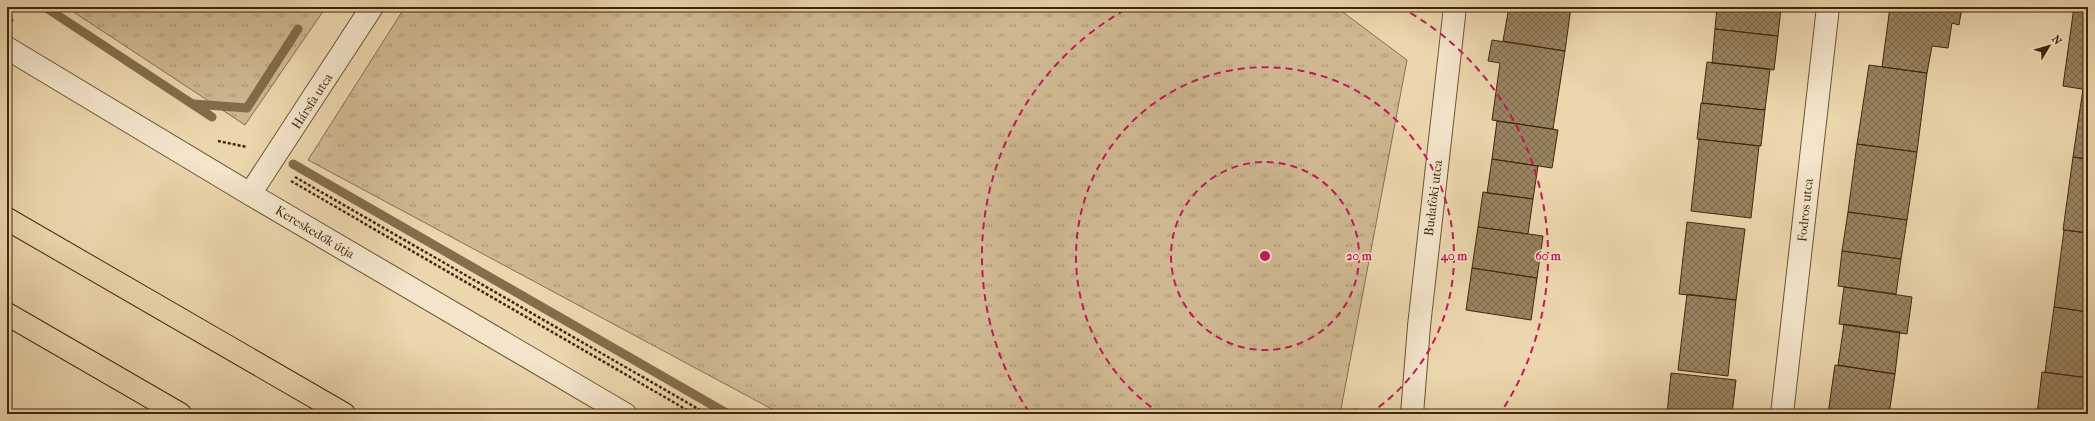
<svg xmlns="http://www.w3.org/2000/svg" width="2095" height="421" font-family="'IM FELL French Canon',serif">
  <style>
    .grass { fill: url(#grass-tufts); stroke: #87704e }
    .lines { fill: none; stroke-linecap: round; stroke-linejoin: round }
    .stream { stroke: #836d4b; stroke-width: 9 }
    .building { fill: url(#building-cross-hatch); stroke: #3f280b }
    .street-casing { stroke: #6a5434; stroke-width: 24 }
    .highway-casing { stroke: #3f280b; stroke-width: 24 }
    .path { stroke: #3f280b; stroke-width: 2.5; stroke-dasharray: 3 2; stroke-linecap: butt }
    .street { stroke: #f3e4ca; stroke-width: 22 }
    .highway { stroke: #ecd6ad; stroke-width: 22 }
    .ring { fill: none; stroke: #c2185b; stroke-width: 2; stroke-dasharray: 7 5 }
    .labels { text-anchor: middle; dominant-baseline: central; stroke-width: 3; stroke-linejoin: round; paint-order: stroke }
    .street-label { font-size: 13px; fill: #3f280b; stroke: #f3e4ca }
    .centre { fill: #c2185b; stroke: #f3e4ca; stroke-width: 2 }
    .ring-label { font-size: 12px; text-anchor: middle; font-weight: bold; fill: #c2185b; stroke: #f3e4ca; stroke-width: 3; stroke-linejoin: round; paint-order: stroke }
  </style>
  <defs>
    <pattern id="grass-tufts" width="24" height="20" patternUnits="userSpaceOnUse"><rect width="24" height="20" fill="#cfb891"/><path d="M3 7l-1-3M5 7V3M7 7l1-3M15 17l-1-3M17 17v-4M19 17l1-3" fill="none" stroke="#a99675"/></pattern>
    <pattern id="building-cross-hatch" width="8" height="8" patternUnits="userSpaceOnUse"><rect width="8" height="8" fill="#99825f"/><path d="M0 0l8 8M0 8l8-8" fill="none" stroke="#7e6a4d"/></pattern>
  </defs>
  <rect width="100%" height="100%" fill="#ecd6ad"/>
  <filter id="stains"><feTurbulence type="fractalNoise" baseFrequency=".005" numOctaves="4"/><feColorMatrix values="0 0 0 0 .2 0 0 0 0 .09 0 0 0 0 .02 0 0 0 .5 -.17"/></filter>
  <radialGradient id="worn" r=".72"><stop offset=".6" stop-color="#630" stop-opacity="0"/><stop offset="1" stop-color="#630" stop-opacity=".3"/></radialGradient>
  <path class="grass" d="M66,7h260l-81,118z
    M405,7h931l71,53 -67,354h-559l-473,-254z"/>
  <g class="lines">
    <path class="stream" d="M45,7l167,110
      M194,104l53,4 51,-79
      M293,164l435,250
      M1355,414v-1"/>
  </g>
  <path class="building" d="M1509,7h62l-6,44 -62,-10z
    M1717,7h64l-3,29 -63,-7z
    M1890,7h72l-3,18 -7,-2 -4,25 -16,-2 -5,27 -45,-6z
    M2074,7l14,2v81l-25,-4z
    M1715,29l63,7 -4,34 -62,-7z
    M1492,40l73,11 -12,78 -61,-9 8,-57 -12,-2z
    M1707,62l63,7 -5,41 -63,-7z
    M1869,65l58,8 -10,79 -60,-8z
    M2083,89l5,1v69l-15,-2z
    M1701,103l64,7 -4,36 -64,-7z
    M1497,121l61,9 -6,38 -60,-9z
    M1699,139l60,7 -8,72 -60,-7z
    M1857,144l60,8 -10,68 -59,-8z
    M2073,157l15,2v74l-25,-3z
    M1492,159l46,7 -5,33 -46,-6z
    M1483,192l50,7 -5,35 -50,-7z
    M1848,212l59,8 -6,39 -59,-8z
    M1687,222l58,7 -9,71 -57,-6z
    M1478,227l65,9 -6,42 -65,-10z
    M2064,230l24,3v79l-34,-5z
    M1842,251l59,8 -5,35 -58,-8z
    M1472,268l65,10 -6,42 -65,-10z
    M1844,287l68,10 -5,37 -68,-10z
    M1687,294l49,6 -8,76 -50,-6z
    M2054,307l34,5v66l-43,-6z
    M1844,324l56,8 -5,42 -57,-9z
    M1835,365l60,9 -6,40h-61z
    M2042,372l46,6 -5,36h-46z
    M1671,373l65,7 -4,34h-65z"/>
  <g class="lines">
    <g class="street-casing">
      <path id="street" d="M7,48l243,146 375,220
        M250,194l122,-187
        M1412,414l7,-88 36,-319
        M1782,414l46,-407"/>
    </g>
    <g class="highway-casing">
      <path id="highway" d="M7,219l337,195
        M7,314l173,100"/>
    </g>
    <path class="path" d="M7,17l6,4
      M218,141l29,6
      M295,177l412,237
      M291,181l403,233"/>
    <use href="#street" class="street"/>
    <use href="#highway" class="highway"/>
  </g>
  <g class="ring">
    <circle cx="1265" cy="256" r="94"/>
    <path d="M1161 414A189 189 0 1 1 1369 414"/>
    <path d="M1029 412A283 283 0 0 1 1130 7M1400 7A283 283 0 0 1 1501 412"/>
  </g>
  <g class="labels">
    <g class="street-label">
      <text transform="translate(312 101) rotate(-57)">Hársfa utca</text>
      <text transform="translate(1433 198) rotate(-83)">Budafoki utca</text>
      <text transform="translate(1805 210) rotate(-84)">Fodros utca</text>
      <text transform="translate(315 232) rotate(31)">Kereskedők útja</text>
    </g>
  </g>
  <circle cx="1265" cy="256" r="6" class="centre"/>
  <g class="ring-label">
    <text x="1359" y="260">20 m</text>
    <text x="1454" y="260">40 m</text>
    <text x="1548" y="260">60 m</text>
  </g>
  <rect width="2095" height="421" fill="none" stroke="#ecd6ad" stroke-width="24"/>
  <rect x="8" y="8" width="2079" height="405" fill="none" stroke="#3f280b" stroke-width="2"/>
  <rect x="12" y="12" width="2071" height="397" fill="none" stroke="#3f280b"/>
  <g transform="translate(2049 46) rotate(52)" stroke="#f3e4ca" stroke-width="3" paint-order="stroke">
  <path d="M0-3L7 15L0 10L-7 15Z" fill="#3f280b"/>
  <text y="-6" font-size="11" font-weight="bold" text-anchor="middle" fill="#3f280b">N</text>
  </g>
  <rect width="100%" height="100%" filter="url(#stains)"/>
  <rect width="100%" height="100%" fill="url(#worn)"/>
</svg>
